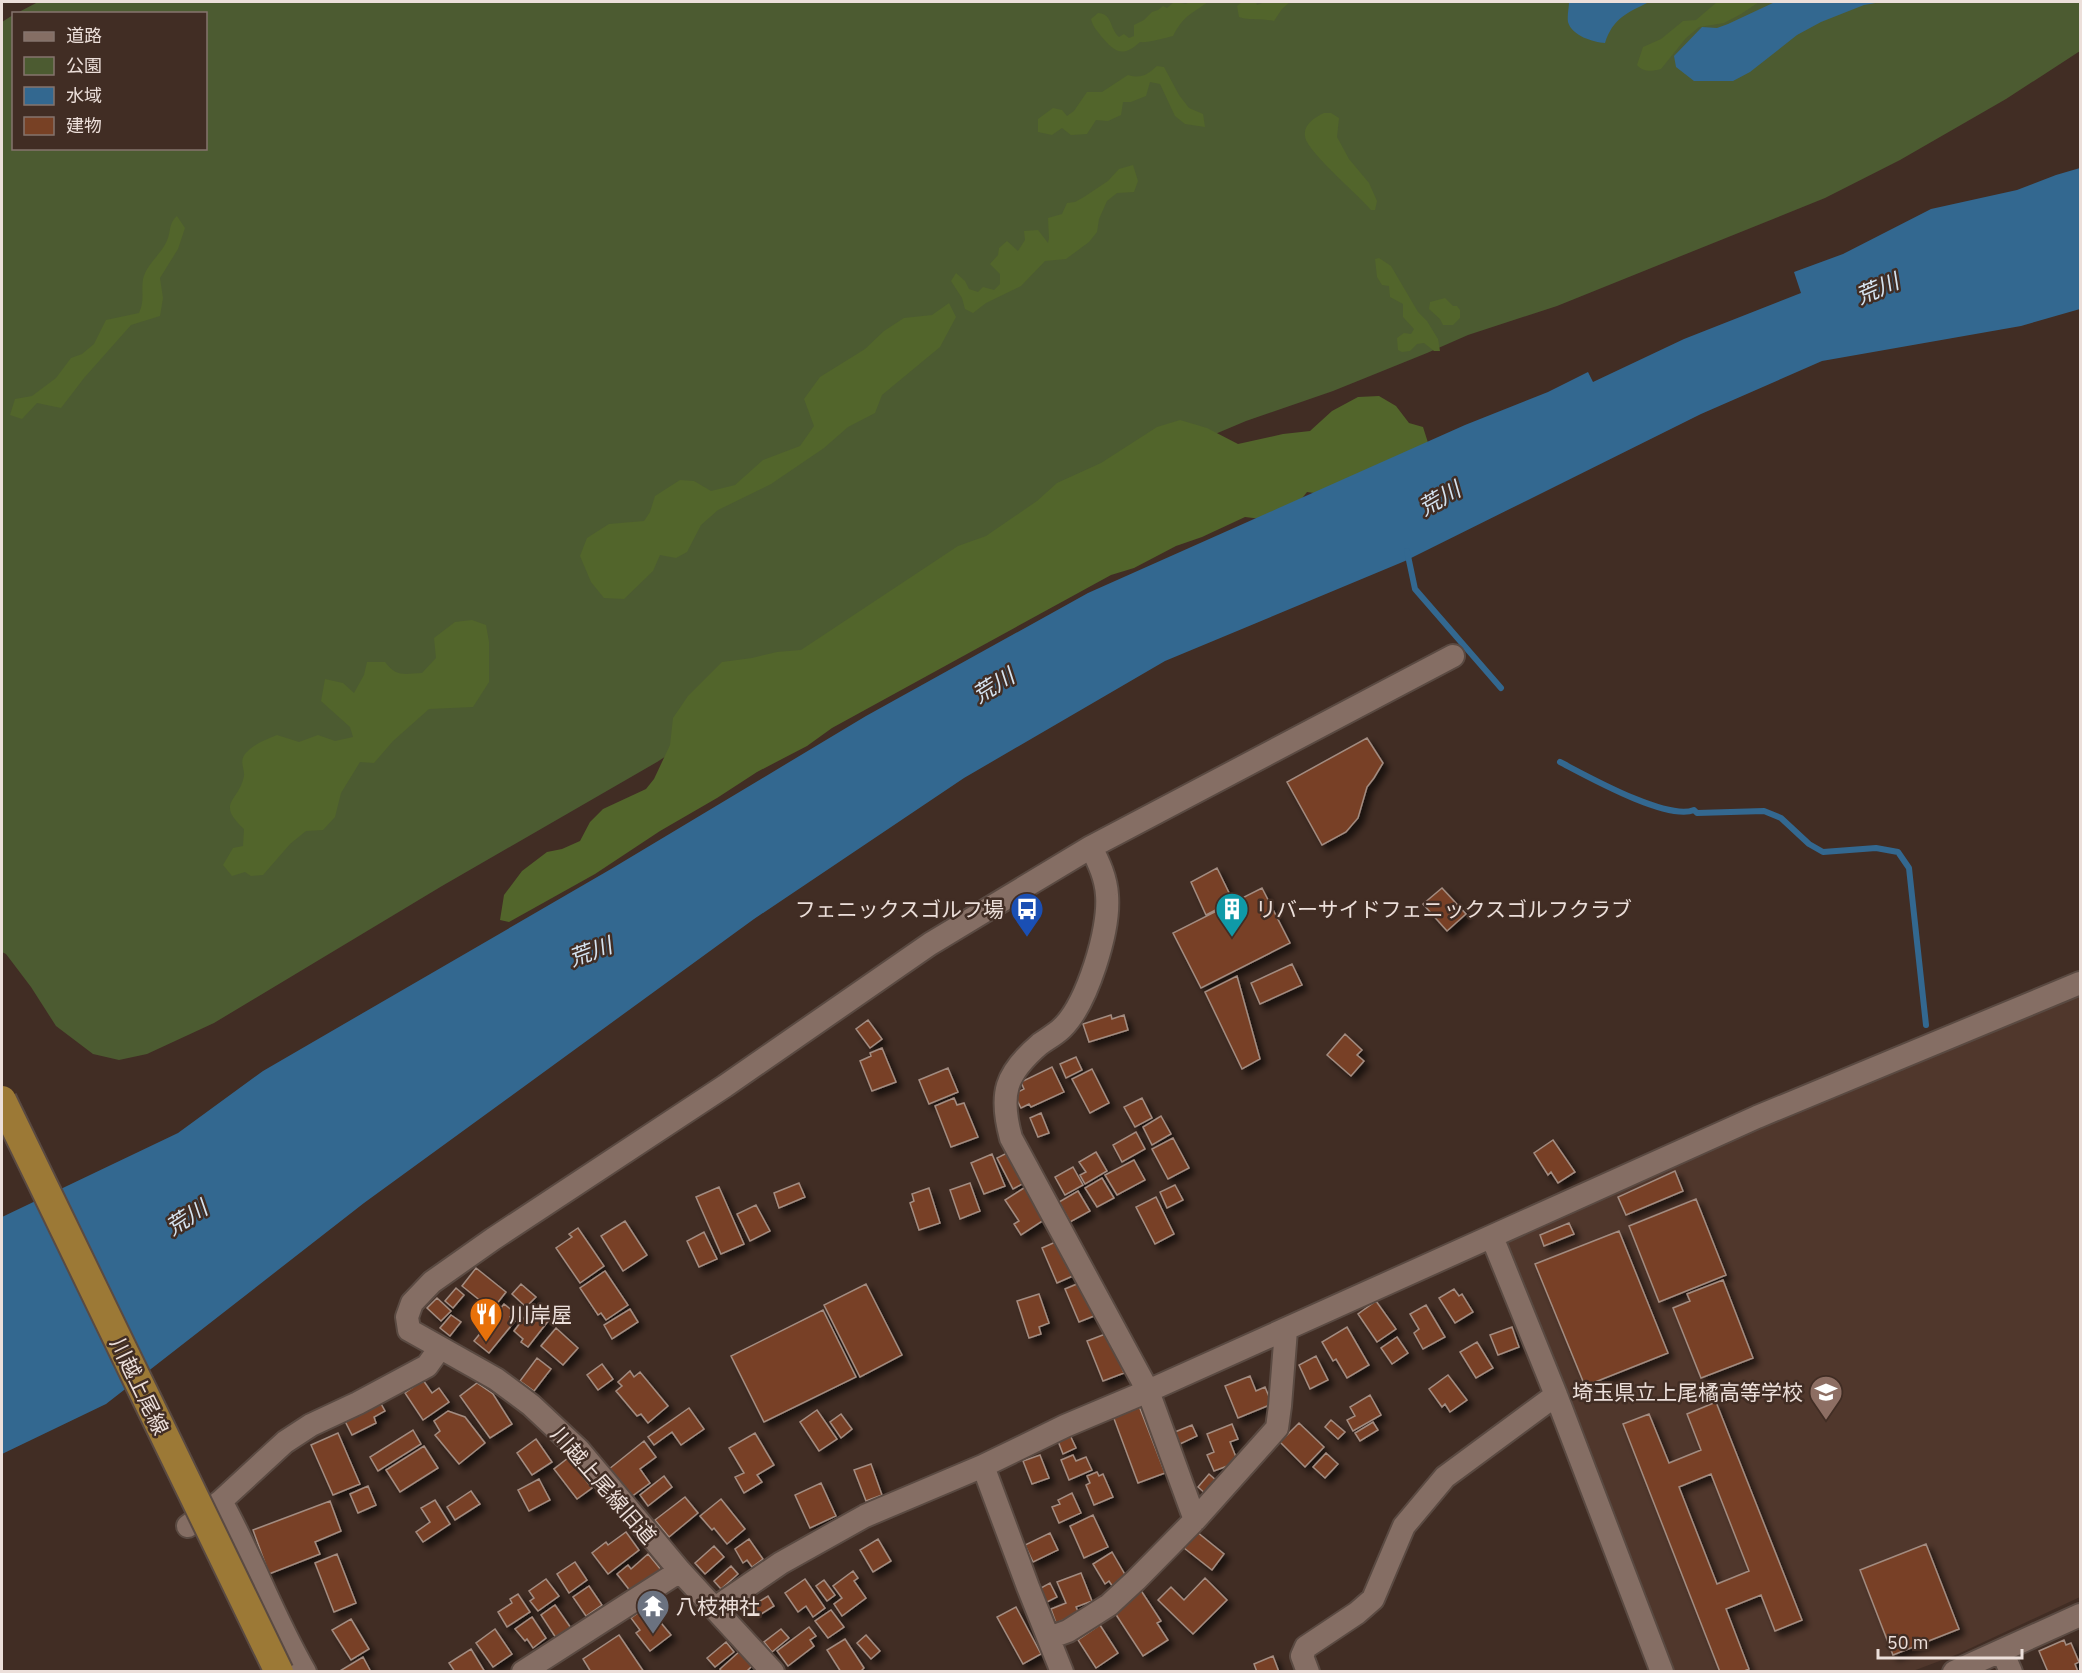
<svg xmlns="http://www.w3.org/2000/svg" width="2082" height="1673" font-family="'IBM Plex Sans','Noto Sans JP',sans-serif">
  <style>
    .built { fill: #50372c }
    .green { fill: #4c5b31 }
    .forest { fill: #52652b }
    .water { fill: #336890 }
    .lines { fill: none; stroke-linecap: round; stroke-linejoin: round }
    .stream { stroke: #336890; stroke-width: 6 }
    .building { fill: #784125; stroke: #a38c81; stroke-width: 1.5; fill-rule: evenodd; filter: url(#shadow) }
    .minor-casing { stroke: #5a4a42; stroke-width: 26 }
    .minor { stroke: #856e64; stroke-width: 22 }
    .major-bridge-casing { stroke: #5a4a42; stroke-width: 32; stroke-linecap: butt }
    .major-bridge { stroke: #9c7936; stroke-width: 28 }
    .labels { text-anchor: middle; dominant-baseline: central; stroke-width: 5; stroke-linejoin: round; paint-order: stroke }
    .poi-label { font-size: 21px; fill: #ecdfda; stroke: #412d24; text-anchor: start }
    .street-label { font-size: 21px; fill: #ecdfda; stroke: #412d24 }
    .water-label { font-size: 22px; font-style: italic; fill: #d6e4f1; stroke: #412d24 }
  </style>
  <defs>
    <filter id="shadow"><feDropShadow dx="5" dy="5" stdDeviation="3" flood-color="#0009"/></filter>
  </defs>
  <rect width="100%" height="100%" fill="#412d24"/>
  <path class="built" d="M2080,991v606l-122,57 -45,17h-243l-167,-425 3,-8 223,-100z"/>
  <path class="green" d="M38,2h2042v49l-74,48 -106,61 -75,38 -268,108 -89,29 -41,18 -94,38 -87,30 -83,35 -312,180 -194,126 -215,124 -228,137 -67,31 -28,6 -26,-6 -37,-28 -25,-39 -25,-33 -4,-2v-930l11,-7 1,133h192v-134l-189,-1z"/>
  <path class="forest" d="M1174,2l12,2 3,-2h19c-18,13 -24,13 -35,34 -8,2 -26,7 -33,6 -18,17 -26,9 -39,-6 -5,-7 -8,-9 -10,-17l7,-6c15,1 11,15 21,24l5,-3 5,4 5,-2v-11l10,-5 8,-8 6,-2 5,-4 4,2z
    M1242,2h14l1,3 8,-3h25l-8,7 -8,12c-13,-3 -23,0 -35,-4l-2,-11z
    M1717,2h42l-18,12 -17,9 -25,4 -13,11 -25,31c-9,2 -17,4 -24,-4l6,-18 18,-8 22,-18 13,-1z
    M1157,66l7,1 15,28 10,13 14,6 2,13 -20,-3 -10,-8 -15,-32 -10,-2 -4,14 -15,6h-8l-2,13 -13,6 -12,-1 -9,14 -16,1 -9,-7 -10,7 -14,-3v-13l15,-11 9,2 5,6 7,-5 13,-19h15l26,-17c13,4 19,0 29,-9z
    M1324,113h7l8,5 -2,19 12,22 20,24 8,18 -2,9h-4c-12,-15 -65,-59 -66,-74 -2,-11 10,-19 19,-23z
    M1133,165l5,16 -4,11 -17,1 -10,8 -8,18 -2,13 -8,10 -23,17 -21,2 -24,25 -35,17 -13,10 -8,-4 -3,-11 -11,-17 5,-8 9,8 4,8 9,3 5,-5 11,3 6,-6v-10l-10,-10 8,-9 1,-7 8,-7 11,10 7,-11 -1,-9 14,-1 10,13 1,-5 -1,-20 14,-4 5,-11 8,-1 9,-5 24,-16 11,-12z
    M177,216l8,12 -7,21 -18,29 3,20 -3,18 -29,9 -47,53 -23,30 -24,-5 -15,16 -12,-4 5,-16 17,-3 24,-18 15,-20 11,-4 12,-10 12,-24 33,-7c6,-14 2,-21 4,-34 4,-16 20,-26 25,-41 3,-9 1,-15 9,-22z
    M1379,258l12,8 27,46 9,9 11,18 2,12h-6l-10,-8 -7,1 -7,7 -8,1 -4,-2 -1,-12 7,-5 7,1 3,-5 -11,-12v-13l-13,-7 -1,-11 -7,-1 -5,-8 -2,-18z
    M1445,298l8,8h4l3,4v8l-7,7h-10l-3,-6 -11,-10 1,-7z
    M949,303l7,14 -16,30 -58,48 -7,18 -27,14 -24,21 -53,36 -53,26 -17,15 -14,27 -11,6 -16,-3 -7,16 -29,28 -20,-1 -13,-16 -11,-26 7,-18 22,-14 35,-3 6,-9 5,-16 25,-16 14,1 17,10 24,-6 28,-25 37,-14 14,-20 -10,-27 16,-22 45,-28 19,-18 20,-13 28,-3z
    M1379,396l17,10 13,17 14,4 7,22 -102,46 -21,-3 -15,19 -22,9 -25,-3 -43,20 -26,9 -42,22 -23,7 -279,153 -25,18 -50,26 -40,26 -57,33 -65,43 -86,48 -9,-2 4,-25 18,-24 25,-19 15,-3 18,-8 10,-19 13,-13 43,-20 8,-10 16,-34 3,-27 15,-22 34,-34 30,-4 25,-6 24,-2 157,-104 28,-10 51,-35 20,-18 44,-20 56,-36 23,-7 27,8 31,16 45,-10 27,-3 22,-20 26,-14z
    M472,620l14,5 3,17v40l-16,25 -44,2 -36,32 -19,22 -14,-1 -19,31 -6,24 -12,13 -17,1 -16,13 -27,31 -12,1 -6,-4 -13,4 -9,-11 10,-17 10,-2 1,-17c-29,-27 -5,-27 0,-53 1,-7 -5,-14 1,-22 8,-10 22,-15 32,-19l22,7 19,-7 17,6 18,-4 -3,-10 -29,-26 4,-22 18,4 11,10 10,-18 3,-13h18c11,15 19,12 37,11l14,-15 -2,-20 21,-16z"/>
  <path class="water" d="M1569,2h80c-22,11 -36,16 -44,41 -12,-1 -33,-7 -37,-21 -1,-6 1,-15 1,-20z
    M1775,2h106l-17,3 -43,17 -24,13 -47,37 -17,9h-39l-18,-14 -2,-11 28,-29 15,1 11,-4z
    M2080,168v141l-59,17 -199,35 -121,53 -296,147 -240,100 -201,117 -210,141 -390,284 -258,201 -104,50v-237l176,-84 85,-62 348,-202 255,-153 222,-123 377,-168 83,-33 40,-20 5,10 91,-43 117,-46 -7,-21 49,-18 88,-45 86,-19 39,-15z"/>
  <g class="lines">
    <path class="stream" d="M1407,551l8,38 86,99
      M1560,762c27,14 107,59 134,48l3,3 67,-2 17,7 28,26 14,8 53,-4 22,4 11,16 17,157"/>
  </g>
  <path class="building" d="M1367,738l16,25 -9,15 -7,9 -9,31 -12,14 -24,13 -35,-63z
    M1217,868l16,33 -27,14 -15,-33z
    M1262,888l28,55 -89,45 -28,-55z
    M1442,888l24,26 -19,17 -24,-27z
    M1292,964l10,21 -42,19 -9,-21z
    M1237,976l23,83 -18,10 -37,-77z
    M1111,1015l1,4 12,-4 4,15 -39,12 -6,-18z
    M868,1020l14,19 -12,9 -14,-19z
    M1345,1034l17,16 -5,5 7,6 -13,15 -24,-21z
    M882,1048l14,34 -24,9 -12,-30 11,-5 -1,-3z
    M1076,1057l6,13 -16,8 -6,-14z
    M1052,1067l12,25 -33,15 -2,-3 -8,4 -7,-14 10,-5 -3,-7z
    M948,1068l10,24 -29,12 -10,-24z
    M1092,1069l17,34 -19,10 -18,-34z
    M954,1098l3,7 7,-2 14,34 -27,10 -16,-41z
    M1142,1098l10,20 -17,9 -11,-20z
    M1041,1113l8,20 -11,4 -8,-19z
    M1161,1116l10,18 -19,11 -9,-18z
    M1136,1132l9,17 -23,13 -9,-17z
    M1173,1138l16,30 -21,11 -16,-30z
    M1553,1140l22,32 -17,11 -7,-11 -3,3 -14,-22z
    M1011,1151l15,31 -13,7 -16,-31z
    M1096,1152l11,19 -22,13 -5,-9 6,-3 -7,-10z
    M992,1154l13,32 -21,8 -13,-31z
    M1134,1160l11,20 -28,15 -12,-20z
    M1073,1167l10,18 -18,10 -10,-18z
    M1675,1171l8,20 -57,24 -8,-18z
    M1102,1178l12,20 -17,9 -12,-19z
    M799,1183l6,14 -26,11 -5,-15z
    M970,1183l10,28 -20,8 -10,-29z
    M1175,1185l8,15 -16,8 -7,-16z
    M1027,1186l20,32 -26,17 -7,-11 5,-3 -14,-21z
    M719,1187l25,57 -23,10 -25,-57z
    M929,1188l11,35 -21,7 -9,-27 4,-2 -2,-7z
    M1078,1191l12,20 -20,11 -11,-20z
    M1156,1197l18,37 -19,10 -19,-37z
    M1696,1199l30,76 -67,27 -30,-76z
    M756,1205l14,26 -20,10 -13,-27z
    M625,1221l22,34 -24,16 -22,-35z
    M1569,1223l5,11 -30,12 -4,-11z
    M578,1228l26,38 -24,17 -24,-35 16,-11 -3,-3z
    M1619,1231l49,122 -83,33 -50,-122z
    M704,1232l13,27 -18,8 -12,-26z
    M1060,1240l15,35 -18,8 -15,-35z
    M476,1268l30,24 -14,18 -30,-24z
    M605,1271l23,34 -22,15 -5,-7 -3,2 -18,-27z
    M1723,1280l30,78 -52,20 -28,-70 17,-7 -3,-7z
    M1084,1281l15,33 -20,8 -14,-33z
    M521,1284l15,13 -10,10 -14,-13z
    M866,1284l36,71 -42,22 -36,-72z
    M456,1288l8,7 -11,13 -8,-7z
    M1454,1289l5,7 3,-2 11,18 -18,11 -16,-25z
    M1039,1294l10,29 -10,4 2,7 -12,4 -12,-37z
    M437,1298l14,13 -10,10 -14,-13z
    M1376,1301l20,28 -19,13 -19,-28z
    M504,1304l10,8 -4,5 5,4 -26,32 -15,-12z
    M1426,1305l19,32 -22,12 -9,-16 5,-4 -9,-15z
    M630,1309l8,13 -26,17 -8,-14z
    M823,1310l33,67 -92,45 -33,-66z
    M529,1311l7,6 4,-5 9,8 -21,27 -7,-5 2,-3 -9,-8z
    M451,1315l10,7 -11,14 -10,-8z
    M1347,1327l22,38 -22,13 -11,-19 -3,2 -11,-19z
    M1512,1327l7,20 -21,8 -8,-20z
    M556,1328l22,20 -15,17 -22,-19z
    M1108,1333l16,40 -21,8 -16,-40z
    M1397,1337l11,16 -16,11 -11,-16z
    M1477,1342l16,26 -17,10 -16,-26z
    M1316,1356l12,24 -18,9 -11,-24z
    M537,1358l14,11 -17,22 -14,-10z
    M602,1364l11,15 -15,11 -11,-15z
    M630,1371l4,6 6,-5 28,34 -20,17 -7,-9 -4,2 -21,-25 6,-5 -4,-4z
    M1448,1375l19,25 -17,12 -5,-8 -3,3 -13,-18z
    M1250,1376l6,15 9,-4 7,17 -34,14 -13,-32z
    M423,1380l9,13 7,-5 10,14 -26,18 -18,-27z
    M477,1383l16,11 19,30 -22,14 -30,-42z
    M1370,1395l11,20 -28,16 -6,-11 8,-4 -5,-9z
    M380,1402l5,9 -11,6 2,6 -24,12 -8,-16z
    M1716,1402l86,218 -27,11 -14,-36 -35,14 23,60 -7,3h-22l-97,-248 26,-10 20,49 32,-13 -14,-36zM1711,1474l38,97 -32,13 -38,-97z
    M1139,1406l26,67 -27,10 -25,-67z
    M689,1408l15,21 -23,16 -9,-13 -18,13 -6,-8z
    M817,1410l20,29 -18,12 -19,-29z
    M448,1411l17,6 20,26 -26,21 -24,-29 5,-4 -6,-10z
    M841,1414l11,15 -11,9 -11,-16z
    M1331,1420l14,12 -7,7 -13,-12z
    M1373,1422l5,8 -18,11 -5,-8z
    M1299,1423l25,24 -19,20 -25,-25z
    M1232,1424l6,15 -8,3 8,20 -24,9 -7,-16 7,-3 -7,-18z
    M1192,1425l5,11 -17,8 -5,-12z
    M413,1430l8,14 -43,27 -8,-14z
    M338,1433l22,51 -27,11 -22,-50z
    M755,1433l19,32 -17,10 5,7 -18,11 -9,-16 9,-4 -15,-25z
    M1070,1435l6,13 -13,6 -5,-13z
    M536,1439l16,23 -20,13 -15,-22z
    M644,1441l12,16 -16,12 10,14 -19,14 -22,-28z
    M424,1446l14,22 -38,24 -14,-22z
    M1326,1453l12,11 -13,14 -12,-11z
    M1040,1455l9,23 -17,6 -9,-23z
    M1073,1455l3,6 10,-4 6,13 -23,10 -8,-20z
    M568,1458l24,30 -15,11 -23,-30z
    M871,1464l11,31 -16,6 -12,-31z
    M1097,1472l2,4 4,-2 10,23 -19,8 -8,-20 4,-2 -3,-7z
    M1209,1474l9,8 -11,13 -9,-8z
    M664,1476l8,11 -24,19 -8,-11z
    M539,1479l11,21 -21,11 -11,-21z
    M821,1483l15,33 -26,12 -15,-33z
    M368,1486l8,19 -18,8 -8,-19z
    M471,1491l9,13 -25,16 -8,-13z
    M1072,1493l9,20 -22,10 -7,-16 8,-3 -2,-4z
    M685,1497l13,16 -29,24 -14,-17z
    M721,1499l24,30 -18,15 -13,-16 -2,2 -12,-14z
    M435,1500l15,24 -27,18 -7,-10 14,-10 -9,-14z
    M330,1501l11,30 -26,11 5,12 -51,20 -16,-44z
    M1093,1515l15,32 -24,11 -14,-32z
    M626,1532l13,18 -31,24 -16,-21 14,-11 2,3z
    M1197,1532l27,22 -12,16 -28,-22z
    M1050,1533l8,17 -25,12 -8,-17z
    M749,1539l14,20 -11,8 -5,-7 -4,3 -8,-14z
    M878,1539l13,22 -18,11 -13,-22z
    M1926,1544l33,85 -66,26 -33,-85z
    M714,1546l10,11 -19,17 -10,-11z
    M1112,1552l15,26 -14,9 -4,-6 -4,3 -12,-20z
    M337,1554l19,49 -22,9 -19,-49z
    M648,1554l14,17 -31,21 -14,-18 11,-9 3,4z
    M575,1562l12,18 -18,13 -12,-19z
    M731,1566l7,8 -17,15 -7,-8z
    M853,1571l5,7 -4,3 12,17 -24,18 -8,-12 8,-6 -9,-12z
    M1081,1573l11,28 -16,6 3,7 -23,9 -5,-14 15,-6 -9,-21z
    M1205,1578l22,22 -34,34 -35,-34 13,-13 13,13z
    M546,1579l13,17 -21,15 -8,-10 4,-3 -5,-7z
    M805,1579l20,29 -12,9 -7,-11 -8,6 -13,-19z
    M824,1580l11,15 -8,6 -11,-15z
    M1050,1583l7,14 -12,6 -6,-14z
    M589,1586l13,19 -16,11 -13,-19z
    M1140,1589l21,32 -4,2 11,17 -25,16 -32,-49z
    M518,1594l12,18 -23,15 -9,-15 14,-9 -2,-4z
    M768,1596l6,10 -16,10 -6,-10z
    M555,1605l16,23 -15,10 -15,-23z
    M1016,1607l25,47 -18,10 -26,-47z
    M642,1610l10,12 5,-4 14,17 -21,16 -14,-18 4,-3 -9,-12z
    M831,1610l13,17 -16,11 -13,-17z
    M532,1617l14,21 -13,10 -6,-9 -2,2 -10,-12z
    M351,1619l18,30 -18,11 -19,-30z
    M1100,1625l18,28 -22,15 -18,-28z
    M809,1627l7,9 -6,4 4,6 -26,20 -11,-15z
    M495,1629l17,25 -19,13 -17,-24z
    M781,1629l8,9 -17,14 -8,-10z
    M619,1635l25,37h-53l-8,-13z
    M866,1635l14,16 -9,8 -14,-16z
    M845,1639l19,29 -4,4h-19l-14,-22z
    M2064,1640l2,5 5,-2 8,19 -4,2 3,8h-30l-9,-21z
    M726,1642l8,10 -19,15 -8,-9z
    M471,1649l14,23h-30l-6,-9z
    M740,1651l12,15 -6,6h-24l-2,-3z
    M1273,1656l6,16h-22l-3,-8z
    M363,1657l8,15h-33z"/>
  <g class="lines">
    <g class="minor-casing">
      <path id="minor" d="M1091,847c8,16 15,31 16,48 3,35 -20,109 -45,133 -6,6 -15,11 -22,16 -35,30 -41,50 -29,94l137,253 47,129
        M1492,1237l64,158 106,277
        M983,1466l45,121 34,85
        M221,1501c31,56 52,116 84,171
        M188,1526l33,-25 64,-59 26,-17 47,-22 69,-37 13,-18
        M715,1608l66,-45 84,-47 118,-50 82,-40 83,-35 609,-274 323,-134
        M1049,1638l19,-7 41,-26 27,-25 59,-60 82,-92 3,-22 6,-76
        M2002,1651l9,21
        M523,1672l157,-101
        M773,1672l-93,-101 -101,-121 -48,-45 -35,-26 -87,-49 -2,-13 5,-14 20,-21 61,-43 232,-153 205,-142 161,-97 362,-191
        M1308,1672l-6,-16 4,-9 51,-34 16,-14 31,-73 41,-49 111,-82
        M1954,1672l126,-57"/>
    </g>
    <use href="#minor" class="minor"/>
    <g class="major-bridge-casing">
      <path id="major-bridge" d="M2,1100l277,572"/>
    </g>
    <use href="#major-bridge" class="major-bridge"/>
  </g>
  <defs>
    <g id="bus-pin" transform="scale(1.725)"><path d="M0 17L-7.5 6A9.5 9.5 0 1 1 7.5 6Z" fill="#1a4fb4" stroke="#412d24"/><path d="M-5-6H5V4H4V6H2V4H-2V6H-4V4H-5ZM-3.5-4V0h7V-4ZM-3.5 1.2v1.5H-2V1.2ZM2 1.2v1.5H3.5V1.2Z" fill="#fff"/></g>
    <g id="building-pin" transform="scale(1.725)"><path d="M0 17L-7.5 6A9.5 9.5 0 1 1 7.5 6Z" fill="#0f9aa8" stroke="#412d24"/><path d="M-4-6H4V6H1V3H-1V6H-4ZM-2.5-4.3h1.7v1.8h-1.7ZM.8-4.3h1.7v1.8H.8ZM-2.5-1h1.7V.8h-1.7ZM.8-1h1.7V.8H.8Z" fill="#fff"/></g>
    <g id="restaurant-pin" transform="scale(1.725)"><path d="M0 17L-7.5 6A9.5 9.5 0 1 1 7.5 6Z" fill="#e8710a" stroke="#412d24"/><path d="M-5-6h1v4h1v-4h1v4h1v-4h1v5L-1.5 .5V6h-2V.5L-5-1ZM5-6V6H3V1.5H1.5Q1.5-4 5-6Z" fill="#fff"/></g>
    <g id="school-pin" transform="scale(1.725)"><path d="M0 17L-7.5 6A9.5 9.5 0 1 1 7.5 6Z" fill="#8d6e63" stroke="#412d24"/><path d="M0-5L7-2L0 1L-7-2ZM-4 1L0 2.5L4 1V4Q0 6-4 4Z" fill="#fff"/></g>
    <g id="temple-pin" transform="scale(1.725)"><path d="M0 17L-7.5 6A9.5 9.5 0 1 1 7.5 6Z" fill="#6b7280" stroke="#412d24"/><path d="M0-6L5-2H3V0L6.5 2.5H4V6H1.5V3h-3V6H-4V2.5H-6.5L-3 0V-2H-5Z" fill="#fff"/></g>
  </defs>
  <g fill-rule="evenodd">
    <use href="#bus-pin" x="1027" y="909"/>
    <use href="#building-pin" x="1232" y="909"/>
    <use href="#restaurant-pin" x="486" y="1314"/>
    <use href="#school-pin" x="1826" y="1392"/>
    <use href="#temple-pin" x="653" y="1606"/>
  </g>
  <g class="labels">
    <g class="poi-label">
      <text x="1004" y="909" text-anchor="end">フェニックスゴルフ場</text>
      <text x="1255" y="909">リバーサイドフェニックスゴルフクラブ</text>
      <text x="509" y="1314">川岸屋</text>
      <text x="1803" y="1392" text-anchor="end">埼玉県立上尾橘高等学校</text>
      <text x="676" y="1606">八枝神社</text>
    </g>
    <g class="street-label">
      <text transform="translate(140 1386) rotate(64)">川越上尾線</text>
      <text transform="translate(604 1485) rotate(49)">川越上尾線旧道</text>
    </g>
    <g class="water-label">
      <text transform="translate(1877 288) rotate(-23)">荒川</text>
      <text transform="translate(1439 498) rotate(-30)">荒川</text>
      <text transform="translate(993 685) rotate(-32)">荒川</text>
      <text transform="translate(590 951) rotate(-20)">荒川</text>
      <text transform="translate(186 1217) rotate(-33)">荒川</text>
    </g>
  </g>
  <rect width="2082" height="1673" fill="none" stroke="#ecdfda" stroke-width="6"/>
  <rect x="12" y="12" width="195" height="138" fill="#412d24" stroke="#85746d" stroke-width="1.5"/>
  <rect x="24" y="32" width="30" height="9" fill="#856e64" stroke="#85746d" stroke-width="1.5"/>
  <text x="66" y="42" font-size="18" fill="#ecdfda">道路</text>
  <rect x="24" y="57" width="30" height="18" fill="#4c5b31" stroke="#85746d" stroke-width="1.5"/>
  <text x="66" y="72" font-size="18" fill="#ecdfda">公園</text>
  <rect x="24" y="87" width="30" height="18" fill="#336890" stroke="#85746d" stroke-width="1.5"/>
  <text x="66" y="102" font-size="18" fill="#ecdfda">水域</text>
  <rect x="24" y="117" width="30" height="18" fill="#784125" stroke="#85746d" stroke-width="1.5"/>
  <text x="66" y="132" font-size="18" fill="#ecdfda">建物</text>
  <path d="M1878 1649v9h144v-9" fill="none" stroke="#ecdfda" stroke-width="3"/>
  <text x="1887" y="1649" font-size="18" fill="#ecdfda" stroke="#412d24" stroke-width="4.5" paint-order="stroke">50 m</text>
</svg>
